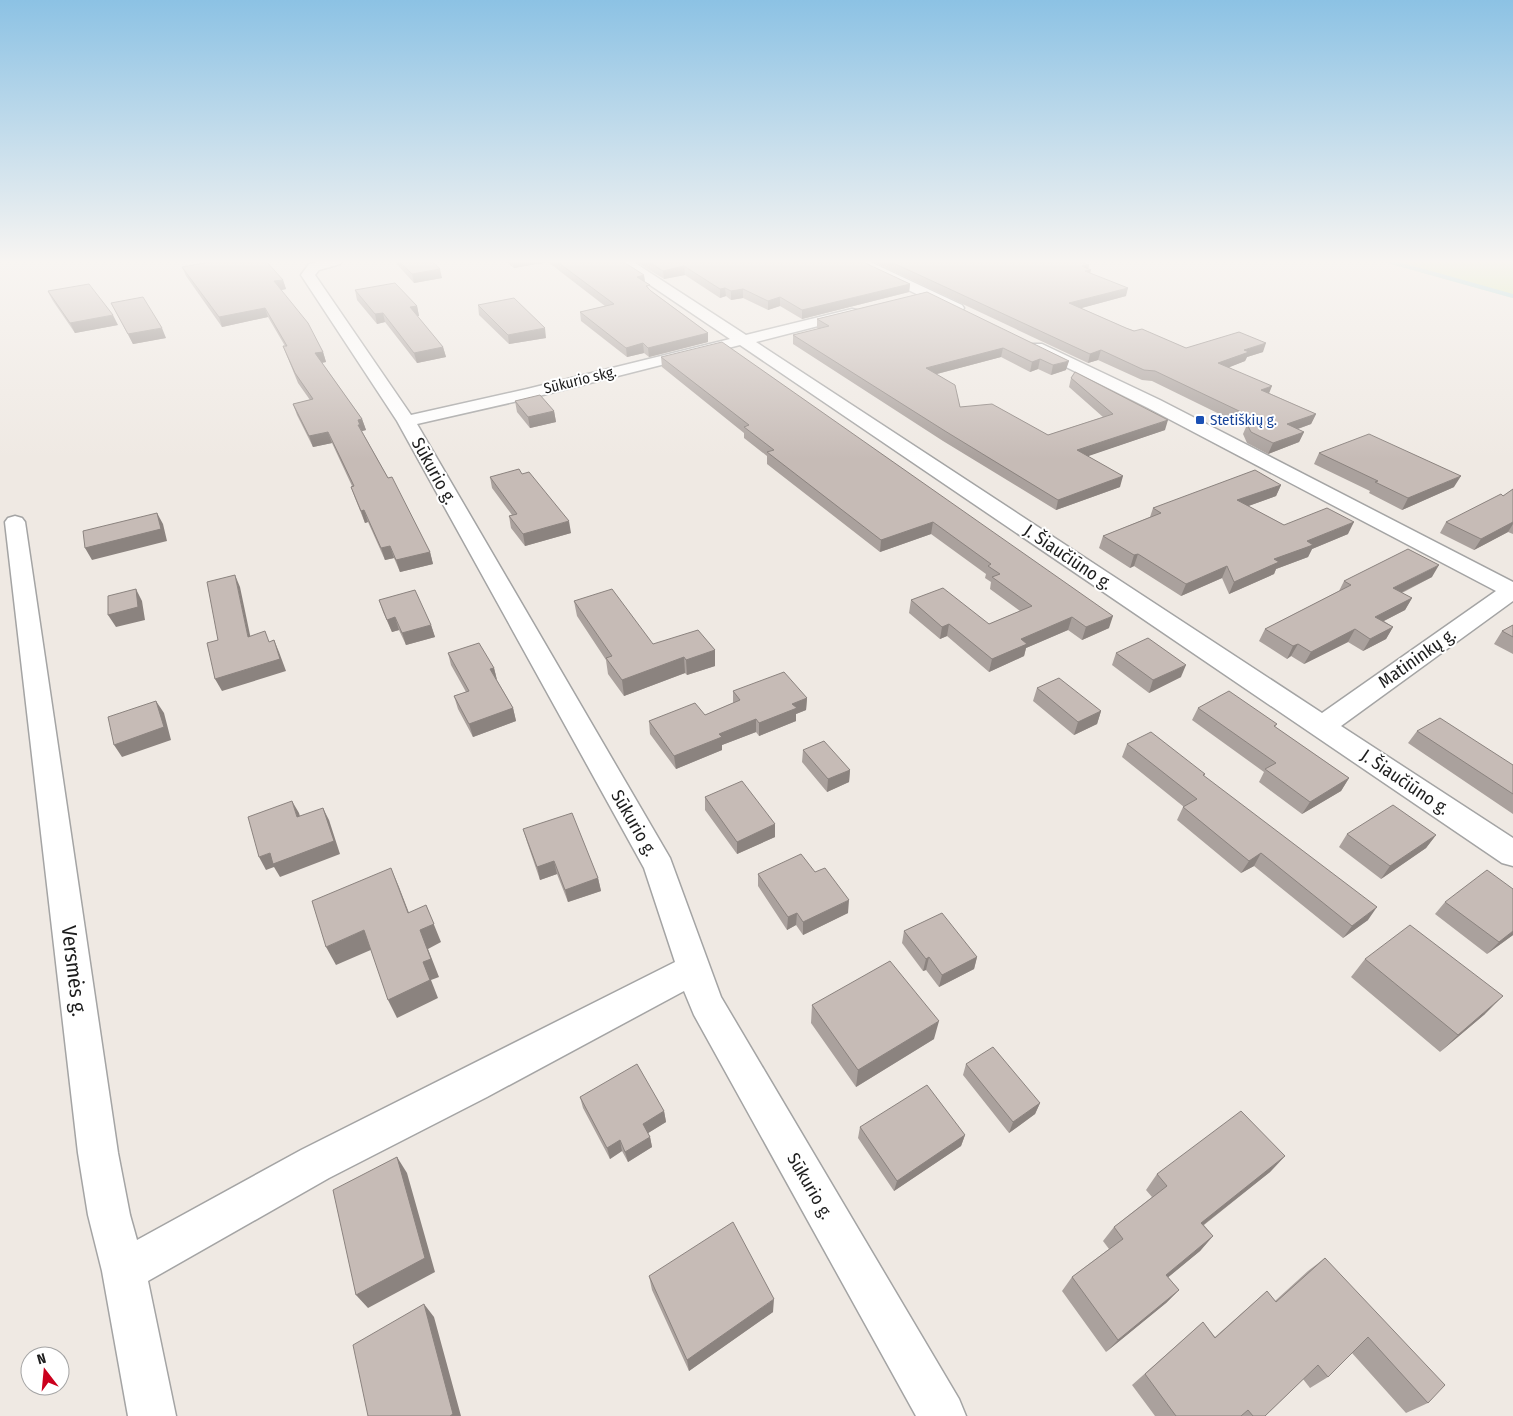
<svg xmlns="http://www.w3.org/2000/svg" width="1513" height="1416" font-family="'Fira Sans Condensed',sans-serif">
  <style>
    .grass { fill: #d2eaa7 }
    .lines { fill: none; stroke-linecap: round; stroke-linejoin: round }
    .stream { stroke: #a2d8dd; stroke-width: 4 }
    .minor-casing { stroke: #a4a4a4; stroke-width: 3 }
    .minor { fill: #fff; fill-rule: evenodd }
    .wall { fill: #aaa19d }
    .shaded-wall { fill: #8b837f }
    .building { fill: #c6bbb6; stroke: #8b837f }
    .transit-dot { fill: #1a4fb4; stroke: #fff; stroke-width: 2 }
    .labels { text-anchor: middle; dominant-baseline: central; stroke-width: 4; stroke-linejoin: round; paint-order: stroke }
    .far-street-label { font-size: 15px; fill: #1d1d1d; stroke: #fff }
    .far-transit-label { font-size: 15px; fill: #164399; stroke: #fff; text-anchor: start }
    .street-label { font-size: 18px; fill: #1d1d1d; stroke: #fff }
    .near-street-label { font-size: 21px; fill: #1d1d1d; stroke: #fff }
  </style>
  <rect width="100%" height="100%" fill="#efe9e3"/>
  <path class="grass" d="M1380,261h133v37z"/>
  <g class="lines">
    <path class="stream" d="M1388,261l125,35"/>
    <g class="minor-casing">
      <path id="minor" d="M322,261h19l-1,3 -21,6 -4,5 96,140 116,-26 203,-50 -111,-75 -1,-3h14l114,74 106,-26 5,1 2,3 -2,3 -101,26 566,371 174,-122 -348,-183 -116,-58 -3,-3 3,-3h10l118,56 353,182v19l-172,125 172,112v28l-11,-3 -762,-518 -213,54 -110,25 253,434 51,139 238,402 7,17h-50l-222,-401 -10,-24 -197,106 -158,81 -181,103 28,135h-48l-26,-145 -14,-56 -10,-62 -73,-631 3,-4 7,-2 7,2 3,4 93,631 12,62 7,25 164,-90 374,-188 -31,-94 -247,-447 -96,-146 8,-11z
        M853,261h15l94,44 2,3 -2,3h-10l-98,-47z"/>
    </g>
    <use href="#minor" class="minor"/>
  </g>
  <path class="wall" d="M394,261h38l10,17 -28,5z
    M505,261h117l22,14 1,7 5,8 58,43v9l-59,15 -5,-4 -17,4 -46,-36 -1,-9 25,-6 -57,-44 -34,6z
    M635,261h226l49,23 -1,8 -107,27 -22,-13 -12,4 -25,-12 -12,2 -5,-4 -6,2 -35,-23 -21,4z
    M871,261h208l9,8 2,4 36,23 -45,12 45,20 60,20 77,4 -16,5 -2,4 -16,6 40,26 47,21 -5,10 -13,5 6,3 -5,10 -31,12 -21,-11 -4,-9 3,-7 -94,-46 -10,-1 -44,-20 -10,3z
    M182,267l101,13 3,9 -5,1 42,62 3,10 -4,1 40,56 4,11 -4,1 26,47 42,74 3,12 -33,8 -6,-14 -9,2 -17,-38 -3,1 -10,-25 -4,-11 1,-1 -20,-43 -19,4 -16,-32 -4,-11 17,-4 -12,-17 -11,-27 -4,-10h2l-17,-29 -46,10 -36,-51z
    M355,290l62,16 2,10h-2l26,31 3,10 -29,6 -32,-41 -8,2 -20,-24z
    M48,292l70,33 -43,8 -22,-32z
    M927,292l139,78 -15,5 -13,-6 -8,3 -29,-15 -64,17 23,33 88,28 55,-18 -34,-30 2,-9 94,52 -78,26 33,31 -64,23 -113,-69 -150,-97v-9l25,-6 -1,-1v-9z
    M111,303l55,35 -33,6z
    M478,305l68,33 -37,6 -30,-29z
    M661,357l448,271 -27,12 -14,-10 -42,18 -2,8 -35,16 -42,-36 -7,3 -31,-26 2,-13 78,24 31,-13 -30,-22 1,-7 -6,-4 1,-4 -55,-40 -51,18 -113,-88v-8l-23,-18v-5l-82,-66z
    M515,401l39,10 2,11 -26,6 -13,-16z
    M1319,453l135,34 -52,23 -33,-17 1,-2 -56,-27z
    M490,477l81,56 -46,13 -14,-18 -2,-12 3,-1 -20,-27z
    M1281,485l-5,11 -28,10 36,19 64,9 -36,15 -4,8 -32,12 -2,5 -45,20 -7,-16 -41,18 -47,-30 -4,2 -31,-20 4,-12 47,-19 3,-9z
    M1513,489v45l-5,-2 -34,18 -34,-17 6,-11 57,-26z
    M1432,577l-30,16 10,5 -7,12 -21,11 9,6 -7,12 -23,12 -15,-9 -44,22 -13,-8 -4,3 -28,-18 6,-12 74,-38 5,-10z
    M379,600l52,25 4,12 -29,8 -7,-15 -7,2 -9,-20z
    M574,601l79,43 62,6v16l-28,9 -2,-2 -61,23 -16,-22 -2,-14 -29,-44z
    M1513,625v29l-19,-10 8,-13z
    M448,653l46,15 3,12 16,28 3,13 -43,16 -15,-28 -4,-13 12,-4 -15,-27z
    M1116,653l65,24 -32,16 -37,-28z
    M1037,688l64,23 -4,13 -23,11 -41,-34z
    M733,691l74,7 -1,12 -10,4v7l-37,15 -3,-4 -34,13v5l-46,19 -26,-35 -1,-13 56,-6 28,-12z
    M1198,708l79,16 -2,3 74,51 -8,13 -39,23 -43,-32 5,-10 -72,-52z
    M1417,731l96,34v49l-105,-71z
    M1127,744l78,30 -1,2 164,144 -25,18 -89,-72 -13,7 -64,-53 6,-13h1l-62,-50z
    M803,750l47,20 -1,12 -22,10 -25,-30z
    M705,797l70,27v13l-38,17 -32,-44z
    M523,829l75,49 3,13 -33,11 -11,-28 -17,6 -13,-38z
    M1347,834l89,1 -10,13 -45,31 -42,-32z
    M758,874l90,39 -45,22 -7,-10 -9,5 -29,-44z
    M1445,902l68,33 -26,19 -52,-40z
    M904,931l73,26 -3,12 -35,18 -13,-17 -3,1 -21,-28z
    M1365,959l120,55 -45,38 -89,-75z
    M812,1005l122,34 -78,48 -45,-64z
    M966,1064l74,39 -5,11 -26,19 -46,-58z
    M580,1097l84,14 2,11 -18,11 2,4 2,10 -24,15 -6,-11 -12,8 -27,-51z
    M860,1127l105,8 -4,11 -67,45 -36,-53z
    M1285,1156l-15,16 -66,53 9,11 -13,15 -32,26 11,13 -13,13 -60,49 -44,-61 10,-14 37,-28 -6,-8 11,-14 38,-30 -6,-7 11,-16z
    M1325,1258l103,145 -22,10 -54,-60 -24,24 -18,11 -7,-9 -38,37h-110l-23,-31 71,-63 12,15 52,-46 8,10 33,-30z
    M649,1276l124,36 -84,59 -37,-81z"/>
  <path class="shaded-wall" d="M512,261h36v1l-34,6z
    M1089,265l-1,5h3l-2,8 -7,-12z
    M684,266l1,9 -21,4 -1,-8z
    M440,269l2,9 -28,5 -2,-9z
    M644,275l1,9 -8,-7z
    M283,280l3,9 -9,2 -3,-10z
    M910,284l-1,8 -107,27v-9z
    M725,288l1,8 -6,2v-9z
    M1128,288l-2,8 -59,16 2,-9z
    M743,289v9l-12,2v-9z
    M780,297v9l-12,4v-9z
    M417,306l2,10 -7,1 -2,-10z
    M265,308l3,9 -46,10 -3,-10z
    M383,313l2,9 -8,2 -2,-10z
    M113,315l5,10 -43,8 -5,-10z
    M162,328l4,10 -33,6 -5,-10z
    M545,328l1,10 -37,6 -1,-9z
    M708,333v9l-59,15 -1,-9z
    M643,343l1,10 -17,4 -1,-9z
    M1266,343l-3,9 -16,5 -2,4 -30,12 3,-10 26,-13z
    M443,347l3,10 -29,6 -3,-10z
    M1003,348l-2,9 -76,20 1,-9z
    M1101,350l-3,10 -10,3 2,-9z
    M323,352l3,10 -7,1 -4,-10z
    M1040,359l-2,10 -8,3 2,-10z
    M1069,361l-3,9 -15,5 2,-10z
    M1272,386l-4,10 -7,-6z
    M554,411l2,11 -26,6 -2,-11z
    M1316,414l-5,10 -28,10 4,-10z
    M362,419l4,11 -4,1 -4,-6v-5z
    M1168,420l-3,10 -91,31 3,-11z
    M328,432l4,11 -19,4 -4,-11z
    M1304,432l-5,10 -31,12 5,-11z
    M1123,476l-3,11 -64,23 2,-10z
    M1461,476l-7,11 -52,23 6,-12z
    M1281,485l-5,11 -44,16 5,-12z
    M364,510l4,12 -3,1 -4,-12z
    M157,513l6,11 4,17 -75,19 -7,-12z
    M569,521l2,12 -46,13 -2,-12z
    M933,522l-2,12 -51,18 1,-12z
    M1354,522l-6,12 -36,15 -4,8 -32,12 -2,5 -45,20 5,-12 73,-41z
    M1513,522v2l-5,8 -34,18 7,-11z
    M390,546l4,12 -9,2 -4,-12z
    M430,552l3,12 -33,8 -4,-12z
    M1138,554l-4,12 -4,2 4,-13z
    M1439,565l-7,12 -46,23 7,-12z
    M1227,566l-5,12 -41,18 5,-12z
    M235,575l5,12 13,62 -5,-12z
    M136,589l6,12 3,19 -29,7 -8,-12z
    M1412,598l-7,12 -37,19 7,-12z
    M1113,616l-4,12 -27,12 4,-13z
    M395,617l4,13 -7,2 -5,-12z
    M1072,617l-4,13 -42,18 -2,8 -35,16 3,-13 29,-20z
    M949,624l-2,12 -7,3 2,-12z
    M431,625l4,12 -29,8 -4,-12z
    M1393,627l-7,12 -23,12 7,-12z
    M1355,629l-7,13 -44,22 7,-12z
    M274,640l5,12 7,19 -64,20 -7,-12z
    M1298,644l-7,12 -4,3 6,-13z
    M715,650v16l-28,9 -1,-15z
    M684,657l1,16 -61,23 -2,-16z
    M1186,665l-5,12 -32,16 4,-13z
    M494,668l3,12 -7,-11z
    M807,698l-1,12 -10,4v7l-37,15v-13l33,-19z
    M156,701l8,12 7,27 -49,17 -8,-12z
    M513,708l3,13 -43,16 -4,-13z
    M1101,711l-4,13 -23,11 4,-13z
    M756,719v13l-34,13v5l-46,19 -2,-13 45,-22z
    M850,770l-1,12 -22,10 1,-13z
    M1349,778l-8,13 -39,23 8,-12z
    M292,801l7,12 5,17 -7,-13z
    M323,808l6,12 11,34 -60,23 -6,-10 -8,3 -7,-13 11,-4z
    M775,824v13l-38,17v-12z
    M1436,835l-10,13 -45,31 9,-13z
    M1261,853l-7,13 -13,7 8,-12z
    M554,861l3,13 -17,6 -3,-13z
    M391,868l8,19 17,44 -8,-18z
    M598,878l3,13 -33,11 -3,-12z
    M849,900l-1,13 -45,22v-13z
    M426,905l15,37 -13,7 11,28 -8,3 7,18 -41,20 -9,-18 35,-38 -3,-32z
    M1377,907l-9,13 -25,18 9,-12z
    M797,913l-1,12 -9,5 1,-13z
    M364,930l9,19 -37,16 -10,-18z
    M1513,931v4l-26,19 12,-12z
    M929,957l-3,13 -3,1 3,-12z
    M977,957l-3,12 -35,18 3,-12z
    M1503,996l-18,18 -45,38 18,-17z
    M939,1021l-5,18 -78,48 2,-17z
    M1040,1103l-5,11 -26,19 4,-11z
    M664,1111l2,11 -21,13 -2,-11z
    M965,1135l-4,11 -67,45 3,-10z
    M650,1137l2,10 -24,15 -3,-10z
    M620,1140l2,11 -12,8 -3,-11z
    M1285,1156l-15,16 -82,65 13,-14z
    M397,1157l10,16 28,99 -67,36 -12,-13z
    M1213,1236l-13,15 -46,38 12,-14z
    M1179,1290l-13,13 -60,49 12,-12z
    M774,1299l-1,13 -84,59 -2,-11z
    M424,1304l10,13 27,99h-11z"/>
  <path class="building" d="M216,261h50l17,19 -9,1 34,42 15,29 -8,1 47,66 -4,1 2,5h-2l30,53 4,-1 38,75 -34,8 -6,-14 -9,2 -17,-38 -3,1 -10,-24 3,-1 -26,-54 -19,4 -16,-32 20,-5 -18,-26 -12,-27h4l-22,-38 -46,9 -37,-50z
    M399,261h33l8,8 -28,5z
    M556,261h66l22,14 -7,2 13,8 -4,1 5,5 57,42 -60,15 -5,-5 -17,5 -46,-36 34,-8z
    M647,261h214l49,23 -108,26 -22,-13 -12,4 -25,-12 -12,2 -6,-3 -5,1 -36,-23 -21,5z
    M889,261h190l10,4 -7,1 9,4 -6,1 43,17 -59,15 57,25 8,3 8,-2 44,19 53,-16 27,11 -22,7 5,2 -31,11 54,23 -11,4 55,24 -29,10 17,8 -31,11 -22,-11 -4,-8 11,-4 -103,-49 -11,-1 -43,-20 -11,4z
    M395,283l22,23 -7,1 33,40 -29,6 -31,-40 -8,1 -20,-24z
    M89,284l24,31 -43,8 -22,-32z
    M927,292l142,69 -16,4 -13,-6 -8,3 -29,-14 -77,20 29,17 5,22 32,-3 56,31 65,-21 -42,-36 4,-6 93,48 -91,30 46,26 -65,24 -113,-69 -152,-96 36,-9 -12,-7z
    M143,297l19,31 -34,6 -17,-31z
    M514,298l31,30 -37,7 -30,-30z
    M722,342l391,274 -27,11 -14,-10 -51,22 6,5 -35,15 -43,-35 -7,3 -31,-27 32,-12 46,36 43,-18 -40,-29 8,-3 -12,-8 3,-2 -58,-42 -52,18 -114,-88 7,-2 -30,-23 5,-2 -88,-68z
    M540,395l14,16 -26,6 -13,-16z
    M1369,434l92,42 -53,22 -33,-16 3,-1 -59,-28z
    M519,469l3,5 7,-2 40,49 -46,13 -14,-18 8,-2 -27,-37z
    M1255,470l26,15 -44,15 47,25 43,-17 27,14 -47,19 6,4 -39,14 5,3 -45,20 -7,-16 -41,18 -48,-30 -4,1 -31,-19 58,-23 -8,-5z
    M1513,489v33l-32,17 -35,-17 55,-28 2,2z
    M157,513l4,16 -76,19 -2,-17z
    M1408,549l31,16 -46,23 19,10 -37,19 18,10 -23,12 -15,-10 -44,23 -13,-8 -5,2 -28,-17 86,-44 -7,-4z
    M235,575l13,62 17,-6 4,11 5,-2 6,19 -65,20 -8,-36 11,-3 -11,-58z
    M136,589l2,18 -30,8v-19z
    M612,589l41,55 45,-14 17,20 -29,10 -2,-3 -62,23 -16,-22 6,-2 -38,-55z
    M415,590l16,35 -29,8 -7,-16 -8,3 -8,-20z
    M1513,625v12l-11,-6z
    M1148,638l38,27 -33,15 -37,-27z
    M479,643l15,25 -4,1 23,39 -44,16 -15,-28 15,-5 -21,-38z
    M784,672l23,26 -15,6 5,4 -38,15 -3,-4 -37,15 3,3 -48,19 -25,-35 46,-18 10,12 35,-15 -7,-9z
    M1059,678l42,33 -23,11 -41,-34z
    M1229,691l48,33 -3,2 75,52 -39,24 -45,-33 11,-6 -78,-55z
    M156,701l8,26 -50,18 -6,-28z
    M1440,718l73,47v29l-96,-63z
    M1151,732l54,42 -2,1 174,132 -25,19 -91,-73 -12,8 -66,-54 14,-8 -70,-55z
    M824,741l26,29 -22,9 -25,-29z
    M742,781l33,43 -38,18 -32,-45z
    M292,801l5,16 26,-9 11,33 -61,23 -3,-11 -11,4 -11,-40z
    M1393,805l43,30 -46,31 -43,-32z
    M572,813l26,65 -33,12 -11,-29 -17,6 -14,-38z
    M801,854l14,18 10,-4 24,32 -46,22 -6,-9 -9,4 -30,-43z
    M391,868l17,45 18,-8 8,19 -14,6 11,29 -8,3 7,18 -42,20 -24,-70 -38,17 -14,-46z
    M1487,870l26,19v42l-14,11 -54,-40z
    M942,913l35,44 -35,18 -13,-18 -3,2 -22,-28z
    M1410,925l93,71 -45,39 -93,-76z
    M890,961l49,60 -81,49 -46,-65z
    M993,1047l47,56 -27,19 -47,-58z
    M637,1064l27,47 -21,13 7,13 -25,15 -5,-12 -13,8 -27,-51z
    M927,1085l38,50 -68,46 -37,-54z
    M1241,1111l44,45 -84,67 12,13 -47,39 13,15 -61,50 -46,-63 51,-38 -9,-12 53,-41 -10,-12z
    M397,1157l28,101 -69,37 -23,-105z
    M733,1222l41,77 -87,61 -38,-84z
    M1325,1258l120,127 -17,18 -60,-66 -40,40 -10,-12 -53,51h-12l-5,-6 -7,6h-65l-31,-42 58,-52 12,16 52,-47 9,11z
    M424,1304l29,110 -3,2h-82l-15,-71z"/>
  <linearGradient id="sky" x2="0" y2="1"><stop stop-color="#8cc2e4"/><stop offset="0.57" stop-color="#f8f5f2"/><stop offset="1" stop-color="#f8f5f2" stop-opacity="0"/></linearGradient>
  <rect width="1513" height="459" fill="url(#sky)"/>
  <rect class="transit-dot" x="1195" y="415" width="10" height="10" rx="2.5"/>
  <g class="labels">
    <g class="far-street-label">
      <text transform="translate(580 380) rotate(-14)">Sūkurio skg.</text>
    </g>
    <g class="far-transit-label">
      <text x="1210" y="420">Stetiškių g.</text>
    </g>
    <g class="street-label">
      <text transform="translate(434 471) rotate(61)">Sūkurio g.</text>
      <text transform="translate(1068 557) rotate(34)">J. Šiaučiūno g.</text>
      <text transform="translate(1417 658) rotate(-35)">Matininkų g.</text>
      <text transform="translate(1405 782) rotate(34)">J. Šiaučiūno g.</text>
      <text transform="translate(634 823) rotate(60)">Sūkurio g.</text>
      <text transform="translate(810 1186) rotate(60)">Sūkurio g.</text>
    </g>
    <g class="near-street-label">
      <text transform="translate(74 971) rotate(83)">Versmės g.</text>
    </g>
  </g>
  <g transform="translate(45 1371) rotate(344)"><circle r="24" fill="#ffffff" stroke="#a5a5a5"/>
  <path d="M0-4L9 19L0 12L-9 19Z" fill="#cb001d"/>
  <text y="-8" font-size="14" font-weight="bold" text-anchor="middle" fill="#1d1d1d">N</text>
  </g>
</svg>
